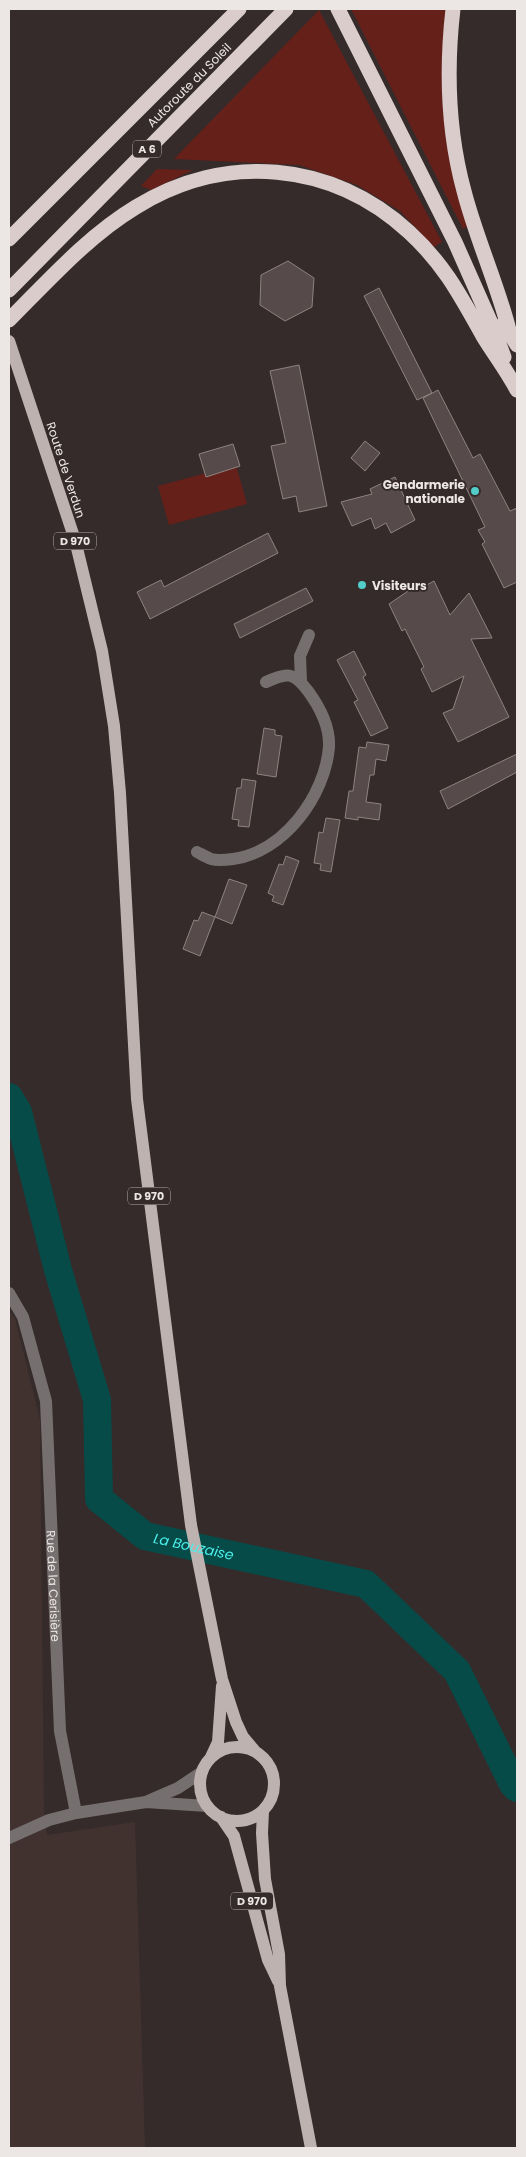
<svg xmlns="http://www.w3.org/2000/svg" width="526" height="2157" font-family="Poppins,sans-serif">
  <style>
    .built { fill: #42322f }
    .green { fill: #65201a }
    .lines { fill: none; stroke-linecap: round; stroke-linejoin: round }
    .river { stroke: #074b49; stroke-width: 28 }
    .building { fill: #564b4a; stroke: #8f8381 }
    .minor { stroke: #75706f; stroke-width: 12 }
    .major { stroke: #bdb2b0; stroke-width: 12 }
    .highway { stroke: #d9ccca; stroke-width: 15 }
    .poi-dot { fill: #53cdca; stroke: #352b2a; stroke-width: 2 }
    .labels { text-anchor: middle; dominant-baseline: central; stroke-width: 4; stroke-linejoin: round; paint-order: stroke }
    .shield { fill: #352b2a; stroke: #b5aead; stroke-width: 1 }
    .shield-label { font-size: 11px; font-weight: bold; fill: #ece6e5 }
    .street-label { font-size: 12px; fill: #ece6e5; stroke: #352b2a }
    .poi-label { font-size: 12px; font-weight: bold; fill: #ece6e5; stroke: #352b2a; text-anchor: end }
    .water-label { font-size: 14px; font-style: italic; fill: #4befeb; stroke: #352b2a }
  </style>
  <rect width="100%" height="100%" fill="#352b2a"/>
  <path class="built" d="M9,1311l6,7 25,102 4,392 3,23 88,-13 10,326h-136z"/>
  <path class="green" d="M351,9h97l20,217 -5,3z
    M319,10l123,232 -8,5 -34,-36 -43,-26 -58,-20 -125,-6z
    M157,169l36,1 -42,20 -10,-4z
    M236,465l11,39 -78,21 -11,-39z"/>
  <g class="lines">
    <path class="river" id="s1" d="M9,1097l9,15 40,158 39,130 2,99 46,37 221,48 91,87 56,113 4,4"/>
  </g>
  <path class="building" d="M288,261l26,17 -2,29 -27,14 -25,-16 1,-30z
    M379,288l53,105 -15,7 -53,-104z
    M299,365l28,141 -28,6 -3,-16 -13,3 -12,-53 15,-3 -16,-72z
    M438,390l35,68 7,-4 30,57 7,-3v74l-13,6 -22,-44 3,-2 -7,-12 7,-3 -62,-129z
    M365,441l15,12 -15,18 -14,-13z
    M233,444l7,22 -34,11 -7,-23z
    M395,477l20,43 -24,13 -5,-10 -11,6 -4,-11 -19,8 -11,-24 31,-8 -2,-5z
    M268,533l10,20 -128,66 -13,-27 24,-12 3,7z
    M434,581l16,34 19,-22 23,45 -21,1 38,78 -51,25 -15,-29 10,-4 11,-33 -32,16 -11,-23 3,-2 -19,-38 -3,2 -13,-27 22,-15 14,-3z
    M306,588l7,13 -73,37 -6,-14z
    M354,651l12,24 -3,2 25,51 -17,8 -17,-34 4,-2 -21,-40z
    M264,728l11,2v5l7,1 -6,41 -19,-3z
    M367,742l22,3 -3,16 -10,-2 -2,16h-4l-4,27 15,2 -2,16 -21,-3v3l-13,-2 4,-27h4l6,-44 7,1z
    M517,754v18l-69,37 -8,-18z
    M242,779l14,2 -7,46 -11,-1 1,-6 -7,-1 5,-31h4z
    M326,818l14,2 -9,52 -11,-2 1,-6 -7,-1 5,-31 4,1z
    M286,856l13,5 -16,44 -11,-4 2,-5 -6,-3 11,-29 4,1z
    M229,879l18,6 -15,39 -17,-7 -15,39 -17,-7 11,-29 4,1 4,-9 13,5z"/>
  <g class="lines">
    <g class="minor">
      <path d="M301,681l-1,-25 9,-21"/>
      <path d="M197,852c4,2 9,5 14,7 7,2 15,1 22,0 51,-7 92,-63 96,-112 1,-20 -10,-41 -21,-56 -14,-19 -21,-19 -42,-9"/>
      <path id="s2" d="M9,1293l14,24 23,84 14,330 16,82"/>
      <path d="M148,1801l30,-13 24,-16"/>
      <path d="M9,1838l40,-18 27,-7 70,-11 61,4"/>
    </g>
    <path class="major" d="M9,341l66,199 27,111 12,75 6,67 17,306 54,426 31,154 14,43 7,15 11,13
      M200 1784a37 37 0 1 1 74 0a37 37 0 1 1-74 0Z
      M211,1757l7,-15 4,-56
      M263,1811l-1,22 3,46 14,75 1,32 31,162
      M221,1817l13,19 34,124 10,21"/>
    <path class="highway" d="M338,9l117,233 39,88 10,27
      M453,9c-7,61 -5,123 11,182 12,47 33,92 45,139
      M9,239l230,-230
      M9,290l277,-281
      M9,320c40,-40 79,-84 127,-113 89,-55 196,-46 273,25 35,32 51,63 74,104 11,18 24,35 34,54
      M504,323l13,22"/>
  </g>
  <g class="poi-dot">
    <circle cx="475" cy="491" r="5"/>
    <circle cx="362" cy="585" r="5"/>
  </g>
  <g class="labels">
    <g class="shield">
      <rect x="133" y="140.5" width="28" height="17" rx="4"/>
      <rect x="54" y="532.5" width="42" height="17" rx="4"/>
      <rect x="128" y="1187.5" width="42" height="17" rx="4"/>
      <rect x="231" y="1892.5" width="42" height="17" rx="4"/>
    </g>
    <g class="shield-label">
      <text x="147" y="149">A 6</text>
      <text x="75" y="541">D 970</text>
      <text x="149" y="1196">D 970</text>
      <text x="252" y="1901">D 970</text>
    </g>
    <g class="street-label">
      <text transform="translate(189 85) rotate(-45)">Autoroute du Soleil</text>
      <text transform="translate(66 470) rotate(72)">Route de Verdun</text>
      <text stroke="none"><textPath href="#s2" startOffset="300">Rue de la Cerisière</textPath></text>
    </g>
    <g class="poi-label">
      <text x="465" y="484">Gendarmerie<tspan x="465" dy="14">nationale</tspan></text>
      <text x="372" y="585" text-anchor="start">Visiteurs</text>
    </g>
    <g class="water-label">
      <text stroke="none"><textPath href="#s1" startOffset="524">La Bouzaise</textPath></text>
    </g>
  </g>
  <rect width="526" height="2157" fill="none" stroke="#ece6e5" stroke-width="20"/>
</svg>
